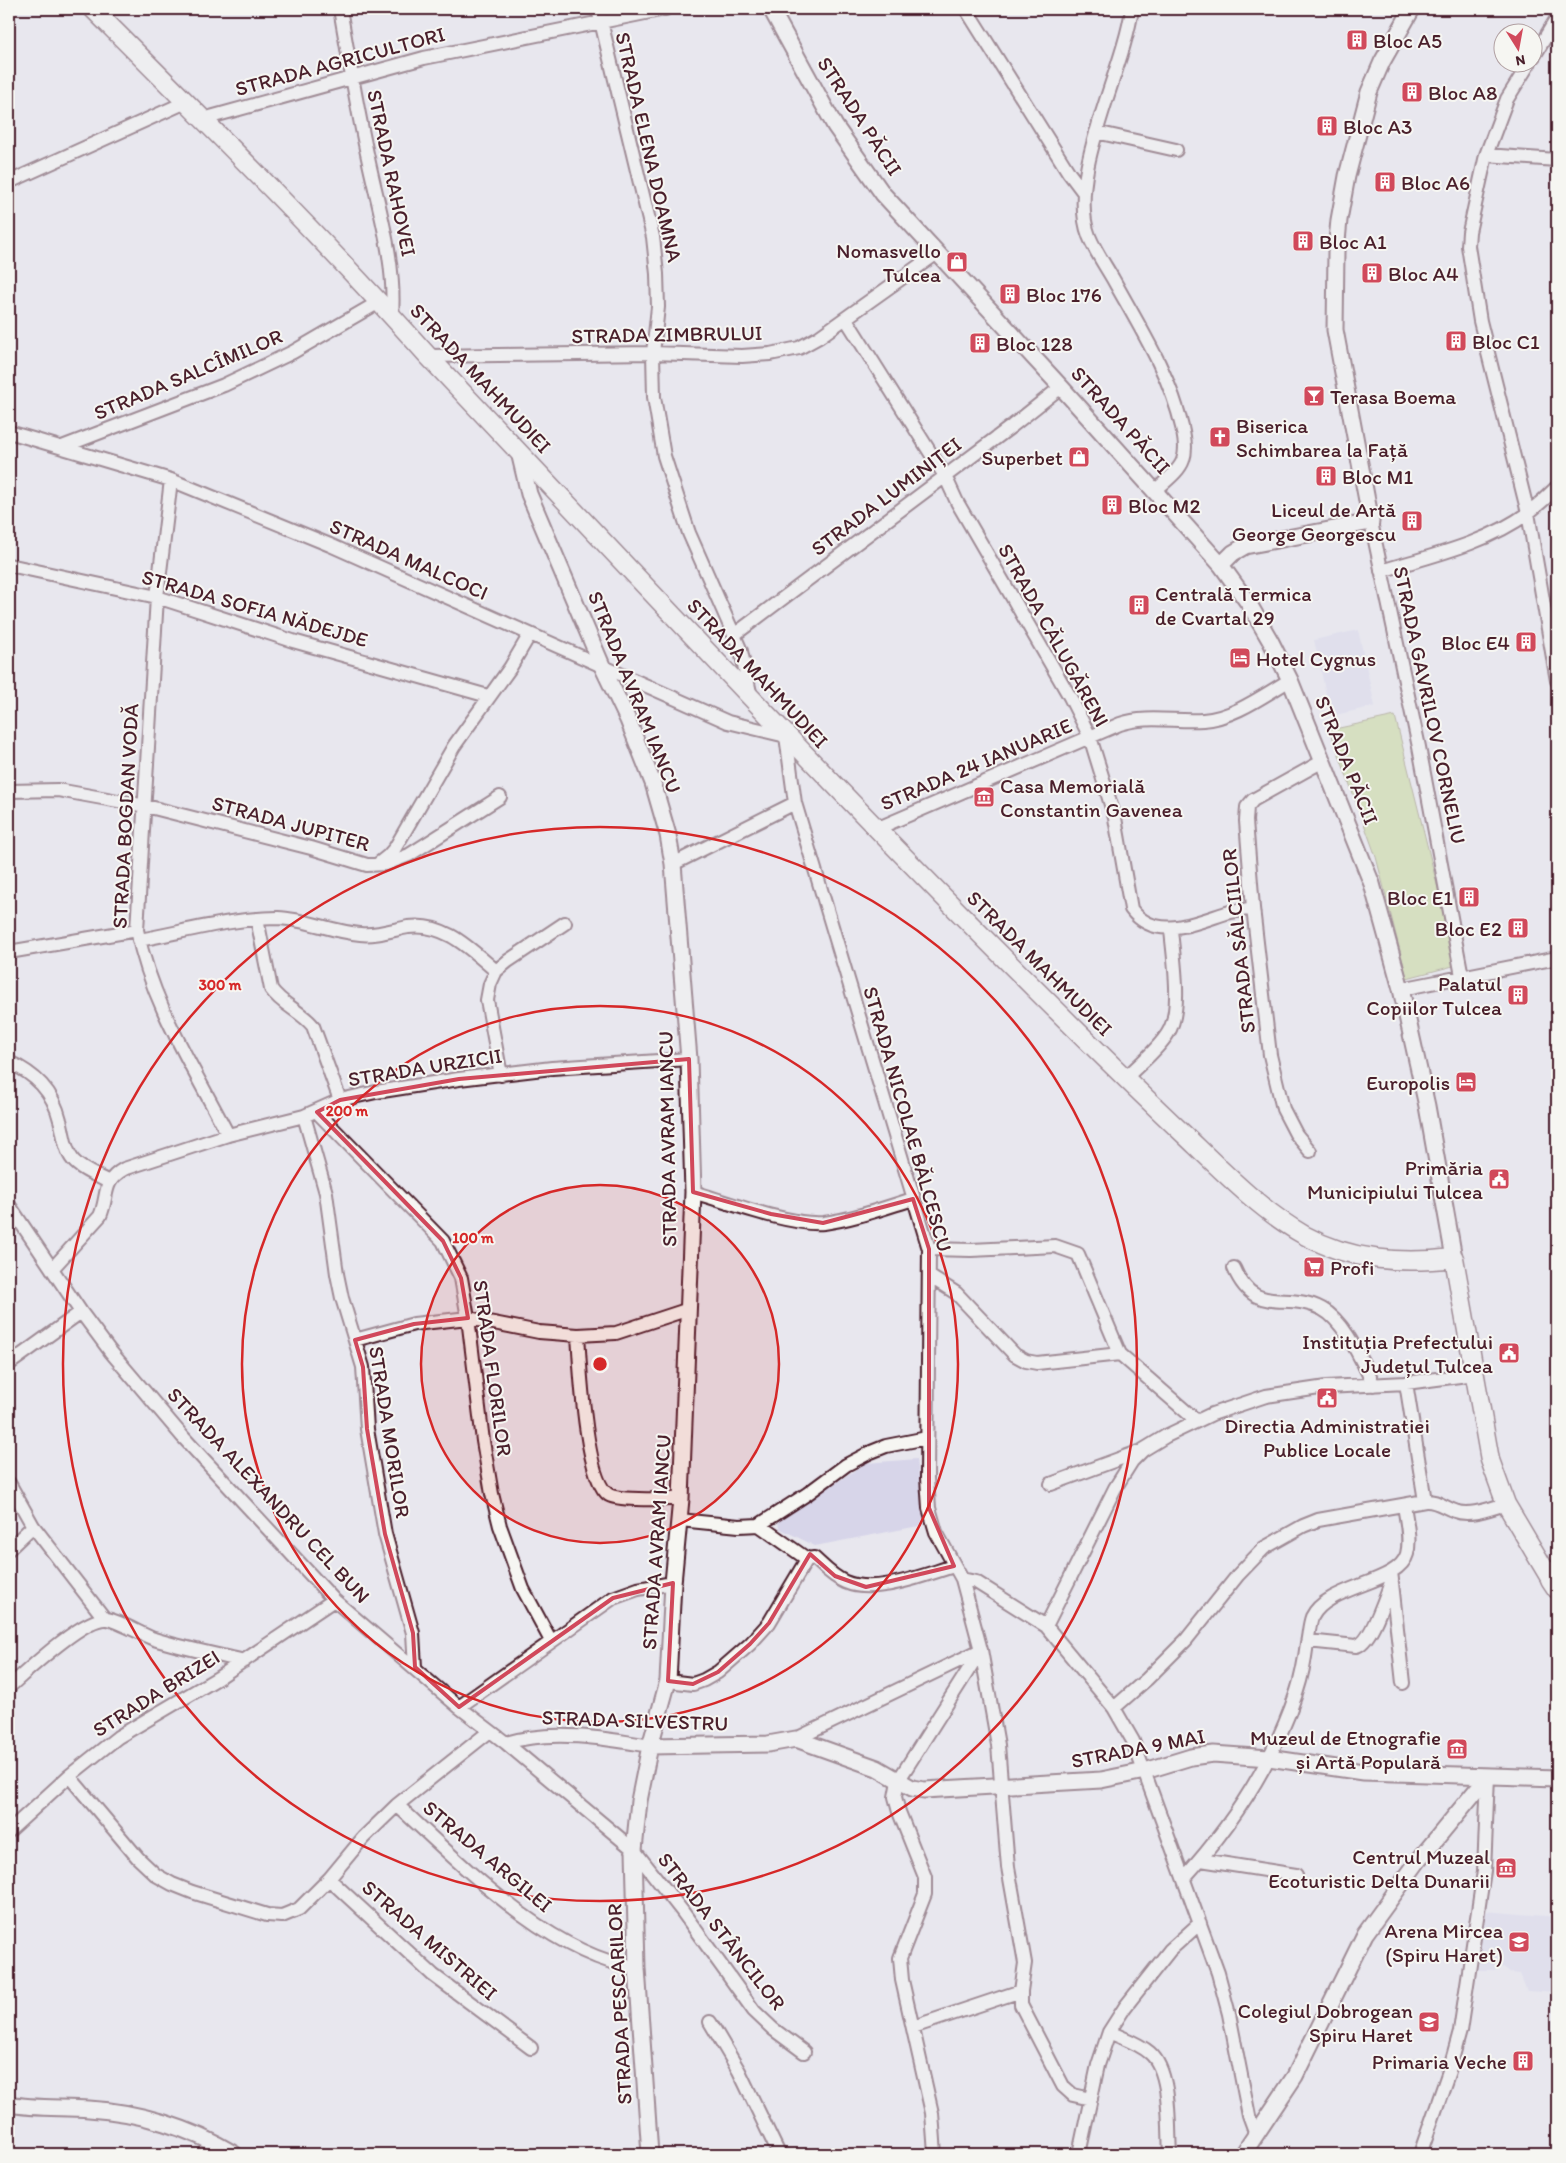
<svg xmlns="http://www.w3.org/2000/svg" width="1566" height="2163" font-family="Itim,sans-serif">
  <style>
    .built { fill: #d7d5e9 }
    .green { fill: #c0d48a; stroke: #857a5a }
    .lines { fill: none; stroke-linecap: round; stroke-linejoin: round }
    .minor-casing { stroke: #4a1f2b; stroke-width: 16 }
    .tertiary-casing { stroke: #4a1f2b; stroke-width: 19 }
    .secondary-casing { stroke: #4a1f2b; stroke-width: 21 }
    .primary-casing { stroke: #4a1f2b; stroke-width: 22 }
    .minor { stroke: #f6f6f2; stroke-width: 12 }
    .tertiary { stroke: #f6f6f2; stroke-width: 15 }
    .secondary { stroke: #f6f6f2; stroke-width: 18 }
    .primary { stroke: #f6f6f2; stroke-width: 19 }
    .marked { fill: none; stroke: #d1495b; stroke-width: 4; stroke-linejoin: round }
    .ring { fill: none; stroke: #d62828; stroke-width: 2.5 }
    .labels { text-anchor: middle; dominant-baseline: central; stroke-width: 4; stroke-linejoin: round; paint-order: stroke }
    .poi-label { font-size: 21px; fill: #4a1f2b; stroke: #f6f6f2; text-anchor: start }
    .street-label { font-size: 21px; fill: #4a1f2b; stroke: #f6f6f2 }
    .centre { fill: #d62828; stroke: #f6f6f2; stroke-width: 2.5 }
    .ring-label { font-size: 15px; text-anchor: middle; font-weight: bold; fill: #d62828; stroke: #f6f6f2; stroke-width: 4; stroke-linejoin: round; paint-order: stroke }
  </style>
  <rect width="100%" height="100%" fill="#e8e7ee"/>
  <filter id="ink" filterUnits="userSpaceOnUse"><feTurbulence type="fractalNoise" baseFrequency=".02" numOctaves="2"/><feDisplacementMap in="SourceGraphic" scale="10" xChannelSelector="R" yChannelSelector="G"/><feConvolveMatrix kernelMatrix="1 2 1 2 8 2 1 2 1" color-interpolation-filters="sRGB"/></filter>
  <g filter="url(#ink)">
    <path class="built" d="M1358,630l17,76 -44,10 -17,-76z
      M917,1459l7,66 -109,21 -36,-18 -1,-7 88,-58z
      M1484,1911l73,6v76l-30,-2 -7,-17 -9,-1 -9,-7 -6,4h-18z"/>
    <path class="green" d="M1395,716l62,249 -50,13 -31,-121 -46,-127z"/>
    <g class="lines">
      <g class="minor-casing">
        <path id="minor" d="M340,9c9,50 17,100 28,149 11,52 28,104 24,158
          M598,9l55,228 4,37 1,33 -5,46 1,44 10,59 25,77 52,118 10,46
          M966,9l103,164 15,20
          M1132,9c-9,64 -66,167 -43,227 6,15 16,29 24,43 26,47 57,95 69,148 2,10 5,22 1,33 -4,12 -19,22 -28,31
          M1534,56l23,-38
          M1530,62l-23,37 -21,56 -17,77 -1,14 12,75 48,192 29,168
          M203,119l221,-61 241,-49
          M1096,132l80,18
          M1486,155l71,5
          M9,182l177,-80
          M846,319l99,157 12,26 113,195 20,40 25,81 16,91c24,33 64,14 95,4 9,-2 18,-3 27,-5
          M428,356l225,-3 89,3 28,-2 29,-6 20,-11 118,-84
          M9,432l162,48 159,65 398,177 58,14 9,67 134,446 -2,229 2,30 7,24 26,47 14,3 70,44 68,82 19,33 85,232 11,41 20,102 7,19
          M62,447l162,-62 69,-33 86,-50
          M171,480l-14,117 -20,333c15,75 57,138 91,205
          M1371,522l48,225 43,229
          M9,565l148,32 136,44 195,55
          M1381,571c49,-15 105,-27 147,-58 10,-8 20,-17 29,-26
          M734,635l278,-209 49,-39
          M9,791l49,-1 88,16 165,42 56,17 19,-1 23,-9 91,-58
          M876,829l244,-105c27,-9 55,-2 83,-4 31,-2 61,-25 87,-40
          M378,864l10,-8 7,-8 59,-102 56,-78 20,-34
          M673,864l122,-61
          M257,919l14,70c11,16 30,22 42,37l27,74
          M139,940c45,-8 93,-22 139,-22 28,1 54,14 82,16 16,2 32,-4 48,-7 37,-5 62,22 88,44
          M9,952l128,-22
          M1401,989l156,-31
          M9,1062c26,12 44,29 51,58 4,13 4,29 13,40 8,10 25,16 36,22
          M501,1075l-14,-75 3,-16 6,-13 12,-10 57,-38
          M1125,1079c14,-15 32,-28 43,-46 15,-24 5,-76 3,-104
          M317,1112l126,129 18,37 7,40 15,123 9,53 8,32 23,63 28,52
          M304,1116l22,77 11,81 5,24 21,69 4,62 18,105 28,99 2,34
          M1310,1151l-14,-17 -13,-25 -13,-54 -17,-147 -7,-87 1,-14 6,-7 70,-39
          M693,1192c34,10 98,34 131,31 30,-4 60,-15 89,-24
          M9,1205l72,107 29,39 73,86 151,163 125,107 47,36 128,107 48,61 72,100 19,18 31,23
          M929,1249l42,1 84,-4 23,8 42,100 77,67
          M1234,1268c21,50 52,22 88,41 23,12 40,53 52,76
          M52,1269l48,-53c9,-20 1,-34 24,-47l104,-34 76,-19 36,-16 36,-8 83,-13 93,-11 137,-9
          M929,1276l27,17 59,62 11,6 11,2 83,-9
          M578,1335c2,29 7,146 31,160 11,6 57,4 72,4
          M355,1340l59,-16 54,-6 71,14 39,3 38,-2 73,-24
          M9,1364l72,-52
          M1406,1383l19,118
          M9,1483l24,43 72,93
          M1051,1484l87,-32
          M680,1520l59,6 20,-1 48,34 7,-1c10,9 19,19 31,24 30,13 78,-7 109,-16
          M759,1525l48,-31 39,-29 25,-13 15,-6 41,-8
          M9,1549l24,-23
          M962,1579l19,71 17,95 10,122 17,96 -4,28v14l42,81 10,9 18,4
          M1392,1583l11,100
          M1046,1626l69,-138 17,-27 11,-11 23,-14 46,-22 54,-18 60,-9 80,-4 69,-9
          M1308,1641l48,5c15,-2 30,-52 36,-66l-1,-8
          M668,1681l25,3 11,-4 14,-8 32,-28 19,-21 38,-64
          M9,1687c18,-16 73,-68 96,-68 8,-1 38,16 49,20 29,9 60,15 90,22
          M459,1707l154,-109 25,-9 35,-6
          M1114,1708l33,-29 39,-39 52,-65 26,-27 39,-22 15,-6 107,-19c12,-1 18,6 30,10 15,6 36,-3 51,-7
          M796,1739l185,-89
          M506,1743c45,-14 98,-5 144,3
          M69,1776l69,82 18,17 16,9 20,8 75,23 15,1 17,-7 30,-30 34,-41 34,-33 93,-74
          M397,1805c64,59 152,150 240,163
          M9,1831l60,-55 49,-39 100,-59 116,-78
          M1201,1860l95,15
          M1184,1878c49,-54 90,-117 113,-187 5,-15 8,-32 10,-48 2,-8 2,-18 5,-26 15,-32 87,-33 95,-63 4,-15 -1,-34 -3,-49
          M329,1879l104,96 98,73
          M710,2022l29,49 40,83
          M913,2027l108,-36
          M1109,2032c13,6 30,11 41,21 22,19 18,74 20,101
          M935,2154l-3,-41 -30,-133 -2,-22 25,-64v-17l-26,-65 -4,-15 3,-16 83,-131
          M1079,2154l19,-89 11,-33 16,-25 45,-57 30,-27
          M1420,2154l29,-83 11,-40 24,-160 4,-95"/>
      </g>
      <g class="tertiary-casing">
        <path id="tertiary" d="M771,9l64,117 48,68 178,193 160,178 28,39 22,38 19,38 82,204 29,105 26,117 27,152
          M519,452l10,42 74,174 25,52 25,63 15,52 5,29 16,195 4,133 -12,307 -8,84 -5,98 -18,65 -11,55 -5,49 3,118 13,186
          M1221,565l12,-12 12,-7 126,-24 -36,-192 1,-78 3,-32 8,-44 22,-84 13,-30 30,-53
          M650,1746l118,-2 28,-5 81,29 35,20 12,2 177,-10 44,-9 46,-14 22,-3 56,4 94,14 194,6
          M9,2104c26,5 54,3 80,5 50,3 102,19 145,45
          M1243,2154l52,-78 70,-142 53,-73 70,-85"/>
      </g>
      <g class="secondary-casing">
        <path id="secondary" d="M93,9c114,114 228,227 335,347 201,212 400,427 607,633 51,51 103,102 156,152 35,34 71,70 113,94 47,26 97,29 150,23l36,202 16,44 45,76"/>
      </g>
      <g class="primary-casing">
        <path id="primary" d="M1557,1570l-6,10 6,9"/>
      </g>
      <use href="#minor" class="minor"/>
      <use href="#tertiary" class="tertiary"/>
      <use href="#secondary" class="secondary"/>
      <use href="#primary" class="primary"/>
    </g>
  </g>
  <path d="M0 0H1566V2163H0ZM689,1059l4,133 78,22 52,9 90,-24 16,50v259l25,58 -88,21 -31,-11 -25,-22 -41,69 -19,21 -32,28 -25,12 -25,-3 5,-98 -60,15 -154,109 -44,-40 -2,-34 -28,-99 -18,-105 -4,-62 -8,-27 59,-16 54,-6 -7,-40 -18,-37 -126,-129 23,-12 119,-21z" fill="#e8e7ee" fill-opacity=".55" fill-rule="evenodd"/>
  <path class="marked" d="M689,1059l4,133 78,22 52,9 90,-24 16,50v259l25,58 -88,21 -31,-11 -25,-22 -41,69 -19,21 -32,28 -25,12 -25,-3 5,-98 -60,15 -154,109 -44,-40 -2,-34 -28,-99 -18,-105 -4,-62 -8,-27 59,-16 54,-6 -7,-40 -18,-37 -126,-129 23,-12 119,-21z"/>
  <circle cx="600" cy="1364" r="179" fill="#d62828" fill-opacity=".12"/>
  <g class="ring">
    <circle cx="600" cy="1364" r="179"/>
    <circle cx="600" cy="1364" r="358"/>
    <circle cx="600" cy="1364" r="537"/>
  </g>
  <defs>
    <g id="building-square" transform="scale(1.125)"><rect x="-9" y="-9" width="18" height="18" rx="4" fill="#d1495b" stroke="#f6f6f2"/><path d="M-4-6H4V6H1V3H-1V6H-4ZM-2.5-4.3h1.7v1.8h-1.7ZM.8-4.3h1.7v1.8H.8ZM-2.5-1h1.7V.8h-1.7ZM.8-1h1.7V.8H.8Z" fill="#fff"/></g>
    <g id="shop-square" transform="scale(1.125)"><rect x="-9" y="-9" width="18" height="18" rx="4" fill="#d1495b" stroke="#f6f6f2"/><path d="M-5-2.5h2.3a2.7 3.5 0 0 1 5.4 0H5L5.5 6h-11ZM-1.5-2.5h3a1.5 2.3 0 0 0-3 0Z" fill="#fff"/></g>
    <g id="bar-square" transform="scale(1.125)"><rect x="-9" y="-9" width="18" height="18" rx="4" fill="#d1495b" stroke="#f6f6f2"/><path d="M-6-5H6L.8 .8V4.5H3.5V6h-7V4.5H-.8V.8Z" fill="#fff"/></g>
    <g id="church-square" transform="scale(1.125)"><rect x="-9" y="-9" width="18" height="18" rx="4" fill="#d1495b" stroke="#f6f6f2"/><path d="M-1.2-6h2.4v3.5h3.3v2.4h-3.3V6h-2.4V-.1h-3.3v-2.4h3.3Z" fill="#fff"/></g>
    <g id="hotel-square" transform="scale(1.125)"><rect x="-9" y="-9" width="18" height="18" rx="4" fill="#d1495b" stroke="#f6f6f2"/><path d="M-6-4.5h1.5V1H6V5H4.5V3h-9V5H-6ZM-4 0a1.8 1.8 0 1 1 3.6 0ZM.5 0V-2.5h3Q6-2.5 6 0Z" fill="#fff"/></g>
    <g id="museum-square" transform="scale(1.125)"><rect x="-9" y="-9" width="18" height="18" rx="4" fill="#d1495b" stroke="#f6f6f2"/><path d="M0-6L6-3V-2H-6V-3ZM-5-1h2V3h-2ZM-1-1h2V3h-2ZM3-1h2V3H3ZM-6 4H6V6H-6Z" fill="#fff"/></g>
    <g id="civic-square" transform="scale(1.125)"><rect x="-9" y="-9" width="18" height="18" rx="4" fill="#d1495b" stroke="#f6f6f2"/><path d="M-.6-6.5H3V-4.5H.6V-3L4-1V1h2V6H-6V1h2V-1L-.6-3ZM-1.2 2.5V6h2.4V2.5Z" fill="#fff"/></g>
    <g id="supermarket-square" transform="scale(1.125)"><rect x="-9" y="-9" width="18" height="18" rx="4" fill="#d1495b" stroke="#f6f6f2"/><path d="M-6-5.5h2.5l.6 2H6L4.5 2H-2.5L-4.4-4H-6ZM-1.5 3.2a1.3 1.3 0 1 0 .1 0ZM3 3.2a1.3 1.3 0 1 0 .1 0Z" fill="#fff"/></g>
    <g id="school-square" transform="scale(1.125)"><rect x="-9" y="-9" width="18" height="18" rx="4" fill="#d1495b" stroke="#f6f6f2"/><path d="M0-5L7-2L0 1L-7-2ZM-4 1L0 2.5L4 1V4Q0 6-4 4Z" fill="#fff"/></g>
  </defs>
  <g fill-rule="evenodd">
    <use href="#building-square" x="1357" y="40"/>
    <use href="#building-square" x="1412" y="92"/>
    <use href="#building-square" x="1327" y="126"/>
    <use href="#building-square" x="1385" y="182"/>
    <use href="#building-square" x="1303" y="241"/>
    <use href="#shop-square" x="957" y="262"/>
    <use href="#building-square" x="1372" y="273"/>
    <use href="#building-square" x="1010" y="294"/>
    <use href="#building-square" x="1456" y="341"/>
    <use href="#building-square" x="980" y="343"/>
    <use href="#bar-square" x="1314" y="396"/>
    <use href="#church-square" x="1220" y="437"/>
    <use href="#shop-square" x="1079" y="457"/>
    <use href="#building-square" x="1326" y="476"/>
    <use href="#building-square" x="1112" y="505"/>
    <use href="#building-square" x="1412" y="521"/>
    <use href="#building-square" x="1139" y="605"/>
    <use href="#building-square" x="1526" y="642"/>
    <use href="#hotel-square" x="1240" y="658"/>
    <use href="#museum-square" x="984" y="797"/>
    <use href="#building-square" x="1469" y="897"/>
    <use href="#building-square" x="1518" y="928"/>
    <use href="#building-square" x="1518" y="995"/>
    <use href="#hotel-square" x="1466" y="1082"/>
    <use href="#civic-square" x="1499" y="1179"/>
    <use href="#supermarket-square" x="1314" y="1267"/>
    <use href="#civic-square" x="1509" y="1353"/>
    <use href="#civic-square" x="1327" y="1398"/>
    <use href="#museum-square" x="1457" y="1749"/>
    <use href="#museum-square" x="1506" y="1868"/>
    <use href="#school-square" x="1519" y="1942"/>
    <use href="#school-square" x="1429" y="2022"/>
    <use href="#building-square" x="1523" y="2061"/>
  </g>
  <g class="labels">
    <g class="poi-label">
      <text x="1373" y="40">Bloc A5</text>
      <text x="1428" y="92">Bloc A8</text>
      <text x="1343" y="126">Bloc A3</text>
      <text x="1401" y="182">Bloc A6</text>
      <text x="1319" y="241">Bloc A1</text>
      <text x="941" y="250" text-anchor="end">Nomasvello<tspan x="941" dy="24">Tulcea</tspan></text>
      <text x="1388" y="273">Bloc A4</text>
      <text x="1026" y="294">Bloc 176</text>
      <text x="1472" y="341">Bloc C1</text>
      <text x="996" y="343">Bloc 128</text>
      <text x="1330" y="396">Terasa Boema</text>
      <text x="1236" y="425">Biserica<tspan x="1236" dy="24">Schimbarea la Față</tspan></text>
      <text x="1063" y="457" text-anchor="end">Superbet</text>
      <text x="1342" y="476">Bloc M1</text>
      <text x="1128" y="505">Bloc M2</text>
      <text x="1396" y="509" text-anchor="end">Liceul de Artă<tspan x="1396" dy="24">George Georgescu</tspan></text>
      <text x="1155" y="593">Centrală Termica<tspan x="1155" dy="24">de Cvartal 29</tspan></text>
      <text x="1510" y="642" text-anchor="end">Bloc E4</text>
      <text x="1256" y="658">Hotel Cygnus</text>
      <text x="1000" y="785">Casa Memorială<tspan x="1000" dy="24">Constantin Gavenea</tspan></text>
      <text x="1453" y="897" text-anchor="end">Bloc E1</text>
      <text x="1502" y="928" text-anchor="end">Bloc E2</text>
      <text x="1502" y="983" text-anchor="end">Palatul<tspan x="1502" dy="24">Copiilor Tulcea</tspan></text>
      <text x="1450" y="1082" text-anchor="end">Europolis</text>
      <text x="1483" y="1167" text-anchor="end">Primăria<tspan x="1483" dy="24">Municipiului Tulcea</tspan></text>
      <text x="1330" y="1267">Profi</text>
      <text x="1493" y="1341" text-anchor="end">Instituția Prefectului<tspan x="1493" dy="24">Județul Tulcea</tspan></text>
      <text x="1327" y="1425" text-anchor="middle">Directia Administratiei<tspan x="1327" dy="24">Publice Locale</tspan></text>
      <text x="1441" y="1737" text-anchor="end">Muzeul de Etnografie<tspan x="1441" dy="24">și Artă Populară</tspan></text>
      <text x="1490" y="1856" text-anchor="end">Centrul Muzeal<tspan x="1490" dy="24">Ecoturistic Delta Dunarii</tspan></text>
      <text x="1503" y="1930" text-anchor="end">Arena Mircea<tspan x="1503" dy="24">(Spiru Haret)</tspan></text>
      <text x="1413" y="2010" text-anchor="end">Colegiul Dobrogean<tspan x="1413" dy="24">Spiru Haret</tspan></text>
      <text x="1507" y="2061" text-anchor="end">Primaria Veche</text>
    </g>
    <g class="street-label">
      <text transform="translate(340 61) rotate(-15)">STRADA AGRICULTORI</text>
      <text transform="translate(860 116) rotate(57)">STRADA PĂCII</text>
      <text transform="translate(649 147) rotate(77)">STRADA ELENA DOAMNA</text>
      <text transform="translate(392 173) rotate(78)">STRADA RAHOVEI</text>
      <text transform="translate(667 334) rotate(-1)">STRADA ZIMBRULUI</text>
      <text transform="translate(188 374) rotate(-23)">STRADA SALCÎMILOR</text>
      <text transform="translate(481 378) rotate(47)">STRADA MAHMUDIEI</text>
      <text transform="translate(1121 420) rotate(48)">STRADA PĂCII</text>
      <text transform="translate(886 496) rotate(-37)">STRADA LUMINIȚEI</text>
      <text transform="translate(409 559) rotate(24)">STRADA MALCOCI</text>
      <text transform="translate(255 608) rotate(16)">STRADA SOFIA NĂDEJDE</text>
      <text transform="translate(1054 635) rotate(61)">STRADA CĂLUGĂRENI</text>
      <text transform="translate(758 673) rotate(47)">STRADA MAHMUDIEI</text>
      <text transform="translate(635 692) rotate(68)">STRADA AVRAM IANCU</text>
      <text transform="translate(1430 705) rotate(78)">STRADA GAVRILOV CORNELIU</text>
      <text transform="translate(1347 760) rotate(68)">STRADA PĂCII</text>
      <text transform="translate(976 764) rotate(-23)">STRADA 24 IANUARIE</text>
      <text transform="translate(125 816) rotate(-87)">STRADA BOGDAN VODĂ</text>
      <text transform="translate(291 823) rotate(15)">STRADA JUPITER</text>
      <text transform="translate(1238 941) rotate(-96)">STRADA SĂLCIILOR</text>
      <text transform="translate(1040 963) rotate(45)">STRADA MAHMUDIEI</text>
      <text transform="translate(425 1067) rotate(-9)">STRADA URZICII</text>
      <text transform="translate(908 1119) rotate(74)">STRADA NICOLAE BĂLCESCU</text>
      <text transform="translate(667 1139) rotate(-91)">STRADA AVRAM IANCU</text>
      <text transform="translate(493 1368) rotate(82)">STRADA FLORILOR</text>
      <text transform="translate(390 1432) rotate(81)">STRADA MORILOR</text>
      <text transform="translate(269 1495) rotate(47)">STRADA ALEXANDRU CEL BUN</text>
      <text transform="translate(656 1542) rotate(-86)">STRADA AVRAM IANCU</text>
      <text transform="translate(156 1693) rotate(-32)">STRADA BRIZEI</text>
      <text transform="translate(635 1720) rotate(2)">STRADA SILVESTRU</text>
      <text transform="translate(1138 1748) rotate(-11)">STRADA 9 MAI</text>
      <text transform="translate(488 1856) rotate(40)">STRADA ARGILEI</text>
      <text transform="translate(722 1931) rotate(52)">STRADA STÂNCILOR</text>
      <text transform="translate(430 1940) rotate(41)">STRADA MISTRIEI</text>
      <text transform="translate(619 2004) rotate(-93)">STRADA PESCARILOR</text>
    </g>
  </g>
  <circle cx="600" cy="1364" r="8" class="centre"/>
  <g class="ring-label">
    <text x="220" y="990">300 m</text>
    <text x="347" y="1116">200 m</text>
    <text x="473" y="1243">100 m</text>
  </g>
  <rect width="1566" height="2163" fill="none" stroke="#f6f6f2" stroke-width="30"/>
  <rect x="15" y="15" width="1536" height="2133" fill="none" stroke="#4a1f2b" stroke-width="2" filter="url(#ink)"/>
  <g transform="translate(1518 48) rotate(169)"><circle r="24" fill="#f6f6f2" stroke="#b1a0a2"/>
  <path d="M0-4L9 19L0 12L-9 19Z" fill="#d1495b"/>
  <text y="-8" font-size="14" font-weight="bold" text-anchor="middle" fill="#4a1f2b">N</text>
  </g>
</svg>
